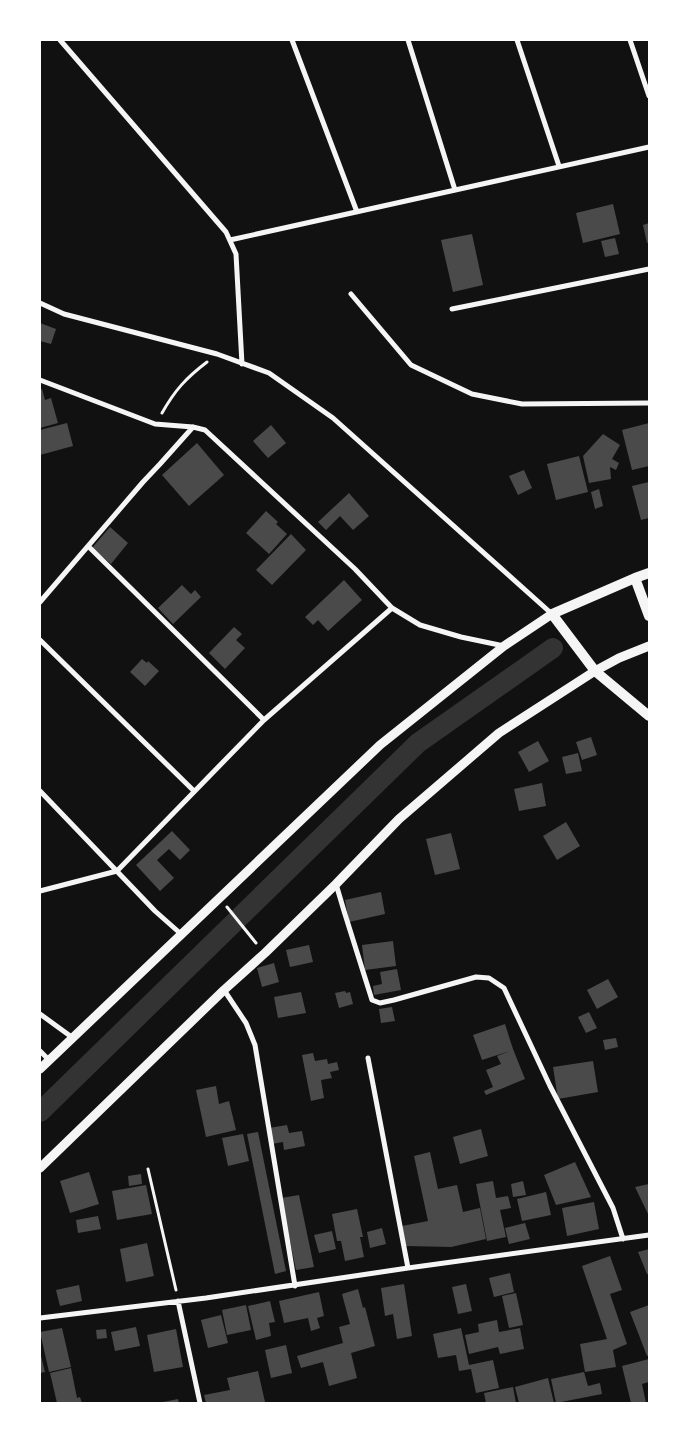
<svg xmlns="http://www.w3.org/2000/svg" width="689" height="1443" font-family="'DM Sans',sans-serif">
  <style>
    .lines { fill: none; stroke-linecap: round; stroke-linejoin: round }
    .canal { stroke: #333; stroke-width: 20 }
    .building { fill: #4a4a4a }
    .path { stroke: #f5f5f5; stroke-width: 3 }
    .minor { stroke: #f5f5f5; stroke-width: 5 }
    .tertiary { stroke: #f5f5f5; stroke-width: 9 }
    .secondary { stroke: #f5f5f5; stroke-width: 10 }
  </style>
  <rect width="100%" height="100%" fill="#111"/>
  <g class="lines">
    <path class="canal" d="M40,1112l378,-369 135,-95"/>
  </g>
  <path class="building" d="M613,204l7,30 -37,9 -7,-30z
    M649,223v19l-2,1 -4,-18z
    M472,234l11,51 -30,7 -12,-52z
    M615,238l4,16 -14,3 -4,-16z
    M40,323l16,6 -5,15 -11,-3z
    M42,389l3,11 6,-2 7,25 -18,5v-38z
    M67,423l6,23 -33,9v-25z
    M649,423v43l-17,4 -10,-40z
    M271,425l15,18 -18,15 -15,-17z
    M603,434l17,11 -8,14 7,4 -3,7 -6,-3 1,12 -22,4 -6,-27z
    M197,443l27,32 -35,31 -27,-31z
    M579,456l9,36 -32,8 -9,-36z
    M524,470l8,18 -14,7 -9,-19z
    M649,482v36l-8,2 -9,-34z
    M599,489l4,17 -8,3 -4,-17z
    M349,493l20,23 -16,14 -13,-14 -14,14 -8,-8z
    M266,511l12,11 -2,2 11,10 -18,20 -23,-21z
    M110,527l18,16 -17,21 -19,-16z
    M291,534l15,16 -34,35 -16,-15z
    M344,580l18,20 -34,31 -10,-11 -5,5 -8,-8z
    M182,585l9,9 4,-4 6,7 -28,27 -15,-16z
    M234,627l8,7 -6,6 9,8 -20,21 -16,-16z
    M142,659l5,4 1,-2 11,10 -14,15 -15,-14z
    M591,737l6,18 -15,5 -6,-18z
    M538,741l11,20 -20,11 -11,-20z
    M578,753l4,18 -16,3 -4,-17z
    M542,783l4,23 -27,5 -5,-22z
    M566,822l14,24 -23,14 -14,-24z
    M172,831l18,19 -10,10 -11,-11 -12,11 17,18 -14,13 -24,-26z
    M451,833l9,36 -25,6 -9,-36z
    M381,892l4,22 -36,8 -4,-22z
    M393,941l3,25 -31,4 -3,-25z
    M309,945l4,17 -23,5 -4,-17z
    M274,963l5,19 -17,5 -5,-19z
    M397,969l4,21 -27,5 -1,-9 9,-2 -2,-12z
    M608,979l10,18 -21,12 -10,-19z
    M345,991l1,2 4,-1 3,12 -14,4 -4,-15z
    M301,992l5,21 -28,5 -4,-21z
    M392,1007l3,14 -14,2 -2,-14z
    M589,1012l8,16 -11,5 -8,-16z
    M505,1024l8,25 12,30 -39,16 -2,-4 9,-4 -7,-17 15,-6 -4,-8 13,-5 -28,9 -9,-25z
    M616,1038l2,9 -13,3 -2,-10z
    M313,1053l2,8 12,-2 1,5 9,-2 2,8 -9,2 2,6 -11,2 3,18 -13,3 -9,-46z
    M593,1061l5,31 -40,7 -5,-32z
    M216,1086l3,18 10,-3 7,29 -30,7 -10,-47z
    M287,1125l2,8 13,-2 3,15 -21,4 -1,-8 -11,2 -3,-16z
    M481,1129l7,27 -28,8 -7,-27z
    M258,1132l28,139 -11,3 -28,-140z
    M243,1134l6,27 -21,5 -6,-28z
    M430,1152l8,37 19,-4 6,27 17,-4 6,31 -35,8 -45,-1 -4,-20 26,-5 -14,-65z
    M575,1162l16,35 -35,8 -12,-30z
    M89,1172l10,32 -29,9 -10,-32z
    M141,1174l1,10 -13,2 -1,-10z
    M493,1181l3,17 12,-2 3,12 -11,2 6,27 -19,4 -11,-57z
    M523,1181l3,14 -13,2 -2,-13z
    M649,1184v32l-14,-29z
    M146,1185l6,29 -35,6 -5,-29z
    M546,1192l5,23 -29,6 -5,-22z
    M299,1195l15,72 -18,3 -15,-72z
    M594,1202l5,27 -32,7 -5,-28z
    M357,1209l6,28h-3l4,20 -19,4 -4,-20h-4l-5,-27z
    M98,1216l3,13 -23,4 -2,-13z
    M525,1223l5,16 -21,5 -4,-16z
    M382,1228l4,16 -16,4 -3,-16z
    M332,1231l4,18 -17,4 -5,-18z
    M147,1243l7,33 -28,6 -6,-33z
    M649,1249v25h-2l-9,-22z
    M610,1256l12,34 -12,4 17,50 -14,6 3,17 -31,5 -5,-28 27,-5 -25,-73z
    M510,1273l4,19 -20,5 -5,-19z
    M404,1284l8,52 -15,3 -4,-25 -8,2 -4,-28z
    M466,1284l6,27 -14,3 -6,-27z
    M79,1285l3,16 -22,5 -4,-16z
    M358,1289l5,19 2,-1 10,39 -24,7 6,25 -28,8 -6,-24 -22,6 -4,-12 46,-13 -4,-16 11,-3 -8,-30z
    M319,1292l5,24 -7,2 3,10 -9,3 -3,-13 -24,5 -5,-22z
    M516,1293l7,32 -14,3 -7,-32z
    M270,1301l5,21 -6,1 2,13 -15,4 -8,-34z
    M246,1305l5,25 -24,5 -5,-25z
    M649,1305v50l-2,1 -17,-44z
    M221,1315l7,28 -20,5 -7,-28z
    M497,1320l2,12 21,-4 4,21 -24,5 -2,-7 -29,7 -4,-19 14,-3 -1,-8z
    M136,1327l4,19 -25,5 -4,-19z
    M62,1328l9,39 -22,5 -9,-40z
    M461,1328l8,37 24,-5 6,28 -23,5 -5,-24 -12,2 -3,-16 -18,3 -5,-24z
    M106,1329l1,9 -10,1 -1,-9z
    M176,1329l7,38 -29,5 -7,-37z
    M286,1345l6,28 -21,5 -6,-28z
    M40,1352l5,20 -5,1z
    M649,1359v23l-7,2 4,19h-15l-9,-37z
    M71,1368l6,30 3,-1 2,6h-25l-7,-30z
    M258,1371l7,31 -59,1 -2,-8 26,-5 -3,-12z
    M584,1372l4,14 12,-3 2,11 -46,9 -5,-24z
    M548,1378l6,25h-35l-4,-16z
    M513,1387l3,16h-30l-2,-10z
    M178,1399l1,4h-15l-1,-1z"/>
  <g class="lines">
    <path class="path" d="M162,413c13,-23 24,-35 45,-51
      M227,907l29,36
      M148,1169l28,121"/>
    <path class="minor" d="M60,40l166,192 10,22 6,110
      M292,40l65,172
      M408,40l47,150
      M517,40l42,126
      M630,40l19,56
      M230,240l419,-93
      M351,294l60,71 61,29 50,10 127,-1
      M40,303l24,11 153,40 52,19 64,45 219,196
      M452,309l197,-40
      M40,380l115,44 38,3 12,3 150,139 37,39 28,17 41,12 43,9
      M88,546l176,174
      M40,602l103,-120 17,-18 33,-37
      M40,640l154,151
      M40,791l115,120 26,23
      M336,884l8,27 28,89 8,3 14,-3 82,-23 13,1 15,10 46,98 63,122 10,31
      M40,891l77,-20 147,-151 128,-112
      M224,990l22,33 9,22 40,241
      M40,1014l33,24
      M40,1051l9,9
      M368,1058l40,210
      M178,1301l22,102
      M40,1318l166,-20 202,-30 241,-33"/>
    <path class="tertiary" d="M40,1069l340,-324 124,-99 48,-32
      M40,1168l184,-178 41,-37 71,-69 63,-65 100,-86 96,-62 24,-13 30,-12"/>
    <path class="secondary" d="M649,573l-14,5 -83,36 43,57 54,45
      M635,578l14,38"/>
  </g>
  <rect width="689" height="1443" fill="none" stroke="#ffffff" stroke-width="82"/>
</svg>
